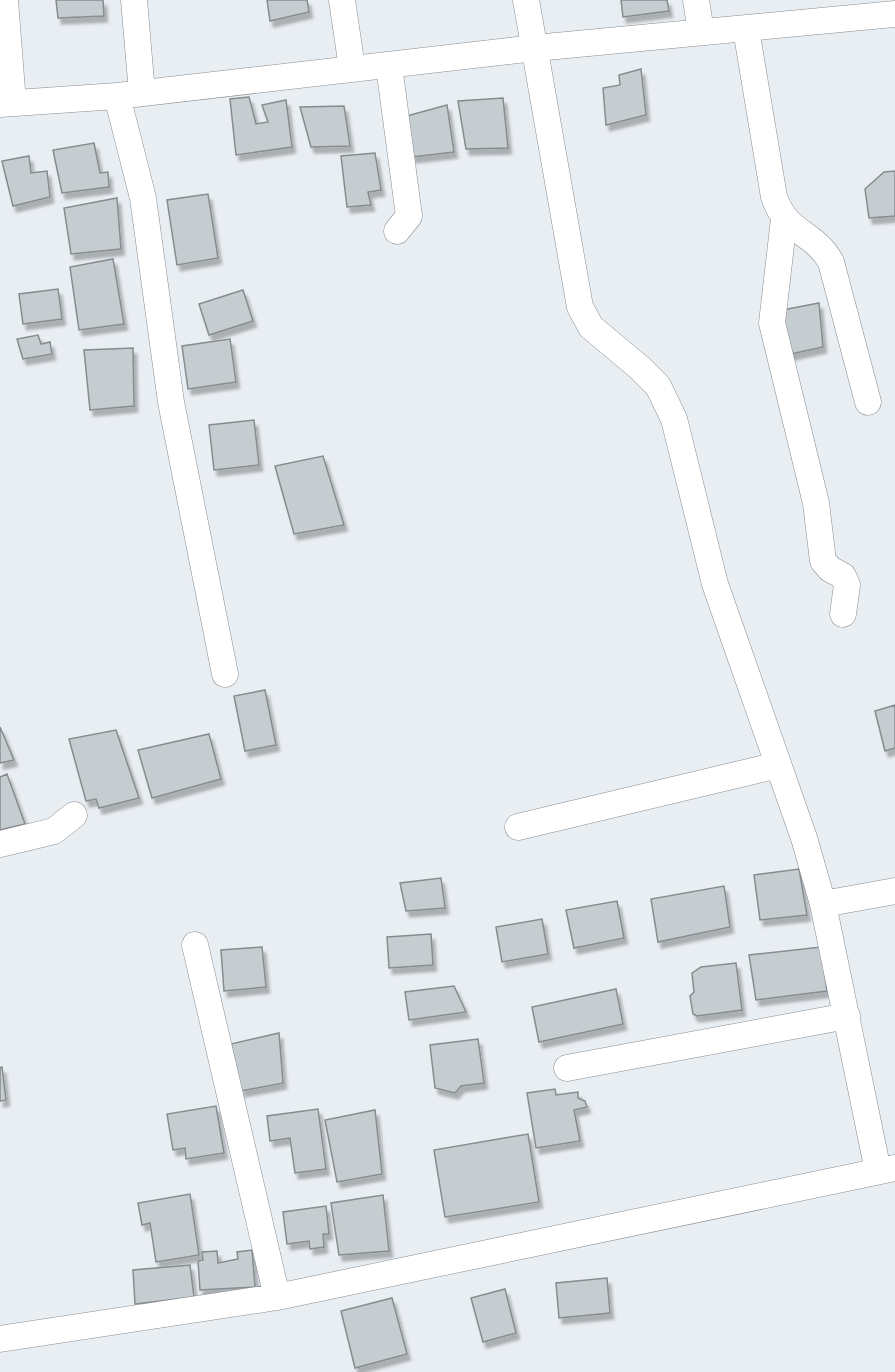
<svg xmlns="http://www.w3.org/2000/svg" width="895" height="1372" font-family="Jost,sans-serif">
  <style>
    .building { fill: #c6cdd0; stroke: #868c8f; stroke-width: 1.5; filter: url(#shadow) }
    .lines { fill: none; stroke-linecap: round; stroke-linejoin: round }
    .minor-casing { stroke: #888d91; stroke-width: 27 }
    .minor { stroke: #fff; stroke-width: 26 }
  </style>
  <defs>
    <filter id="shadow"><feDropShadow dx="3.5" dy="6" stdDeviation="1.5" flood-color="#0004"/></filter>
  </defs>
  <rect width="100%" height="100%" fill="#e9eef3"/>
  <path class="building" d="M56,0h47l1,16 -46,2z
    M267,0h40l2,12 -39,9z
    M621,0h46l2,11 -46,6z
    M641,69l5,46 -40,10 -3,-37 17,-3 -1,-10z
    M249,97l7,27 12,-2 -6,-17 24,-5 6,47 -56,8 -6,-56z
    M503,98l5,50 -42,1 -8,-48z
    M447,105l7,47 -42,5 -9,-40z
    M344,106l6,40 -39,1 -11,-40z
    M94,143l6,30 8,-1 1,15 -47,6 -9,-43z
    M375,153l6,37 -13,2 3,13 -24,2 -6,-51z
    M29,156l2,17 16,-2 3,26 -37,9 -11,-45z
    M895,171v45l-26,2 -4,-29 19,-17z
    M208,194l10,64 -41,7 -10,-65z
    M117,198l4,51 -50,5 -7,-46z
    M113,259l11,65 -45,6 -9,-63z
    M58,289l4,30 -39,5 -4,-30z
    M243,290l10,31 -44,14 -10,-31z
    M819,303l4,44 -37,8 -9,-44z
    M38,335l3,9 9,-2 2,12 -29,5 -6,-20z
    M230,339l6,43 -48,7 -6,-43z
    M133,348l1,58 -44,4 -6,-60z
    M254,420l5,45 -45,5 -5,-45z
    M323,456l21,69 -50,9 -19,-68z
    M265,690l11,55 -31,6 -11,-55z
    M895,705v43l-10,3 -10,-40z
    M0,727l14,33 -14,3z
    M116,730l23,68 -40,10 -3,-9 -10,2 -17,-62z
    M209,734l12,45 -69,19 -14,-48z
    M7,774l18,50 -25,6v-53z
    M799,869l8,46 -47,5 -6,-45z
    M441,878l4,30 -39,3 -6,-28z
    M724,886l6,41 -72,15 -7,-43z
    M617,901l7,37 -50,10 -8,-38z
    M542,919l6,35 -46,8 -6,-35z
    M431,934l2,31 -44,3 -2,-31z
    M262,947l4,40 -42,4 -3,-41z
    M821,947l6,44 -71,9 -7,-45z
    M736,963l6,47 -45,6 -4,-2 -3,-18 4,-4 -2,-19 9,-6z
    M454,986l12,26 -57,8 -4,-28z
    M616,989l7,35 -84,18 -7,-35z
    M279,1033l4,50 -42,8 -10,-47z
    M478,1039l6,44 -23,3 -6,7 -20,-5 -5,-43z
    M2,1067l4,33 -6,1v-33z
    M555,1089l1,6 22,-3v6l7,3 2,6 -13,3 6,31 -44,7 -9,-55z
    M216,1106l8,47 -38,6 -1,-11 -12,2 -6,-36z
    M318,1109l8,60 -31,4 -5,-35 -20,3 -3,-25z
    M375,1110l7,64 -45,8 -12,-62z
    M528,1134l11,68 -94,15 -11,-67z
    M190,1194l9,61 -43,7 -6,-39 -8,2 -4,-22z
    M383,1195l6,56 -50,4 -8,-52z
    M326,1206l3,28h-6l1,13 -14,2 -1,-8 -22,3 -4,-32z
    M252,1250l3,37 -55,3 -2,-29 5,-1 -1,-8 15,-1 1,12 20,-4 -1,-7z
    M190,1265l4,32 -59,7 -2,-34z
    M607,1278l3,35 -51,5 -3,-35z
    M505,1289l11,44 -33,9 -12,-44z
    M392,1298l15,56 -52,14 -14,-57z"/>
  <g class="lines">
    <g class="minor-casing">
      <path id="minor" d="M5,0l8,103
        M134,0l8,93
        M342,0l10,68
        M526,0l54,307 11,20 49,41 18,18 16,33 41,165 89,254 19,66 55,267
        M696,0l5,32
        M746,29l28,168c13,38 40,34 57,65l37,140
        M389,66l20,150 -12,15
        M117,96l26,102 28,204 54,272
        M0,104l117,-8 418,-48 360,-34
        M784,219l-12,104 44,180 7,58 7,8 13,7 4,9 -4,29
        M518,827l260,-62
        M0,844l54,-13 20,-16
        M823,904l72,-13
        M195,945l82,352
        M567,1068l280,-52
        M0,1339l277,-42 618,-129"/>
    </g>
    <use href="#minor" class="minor"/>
  </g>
</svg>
